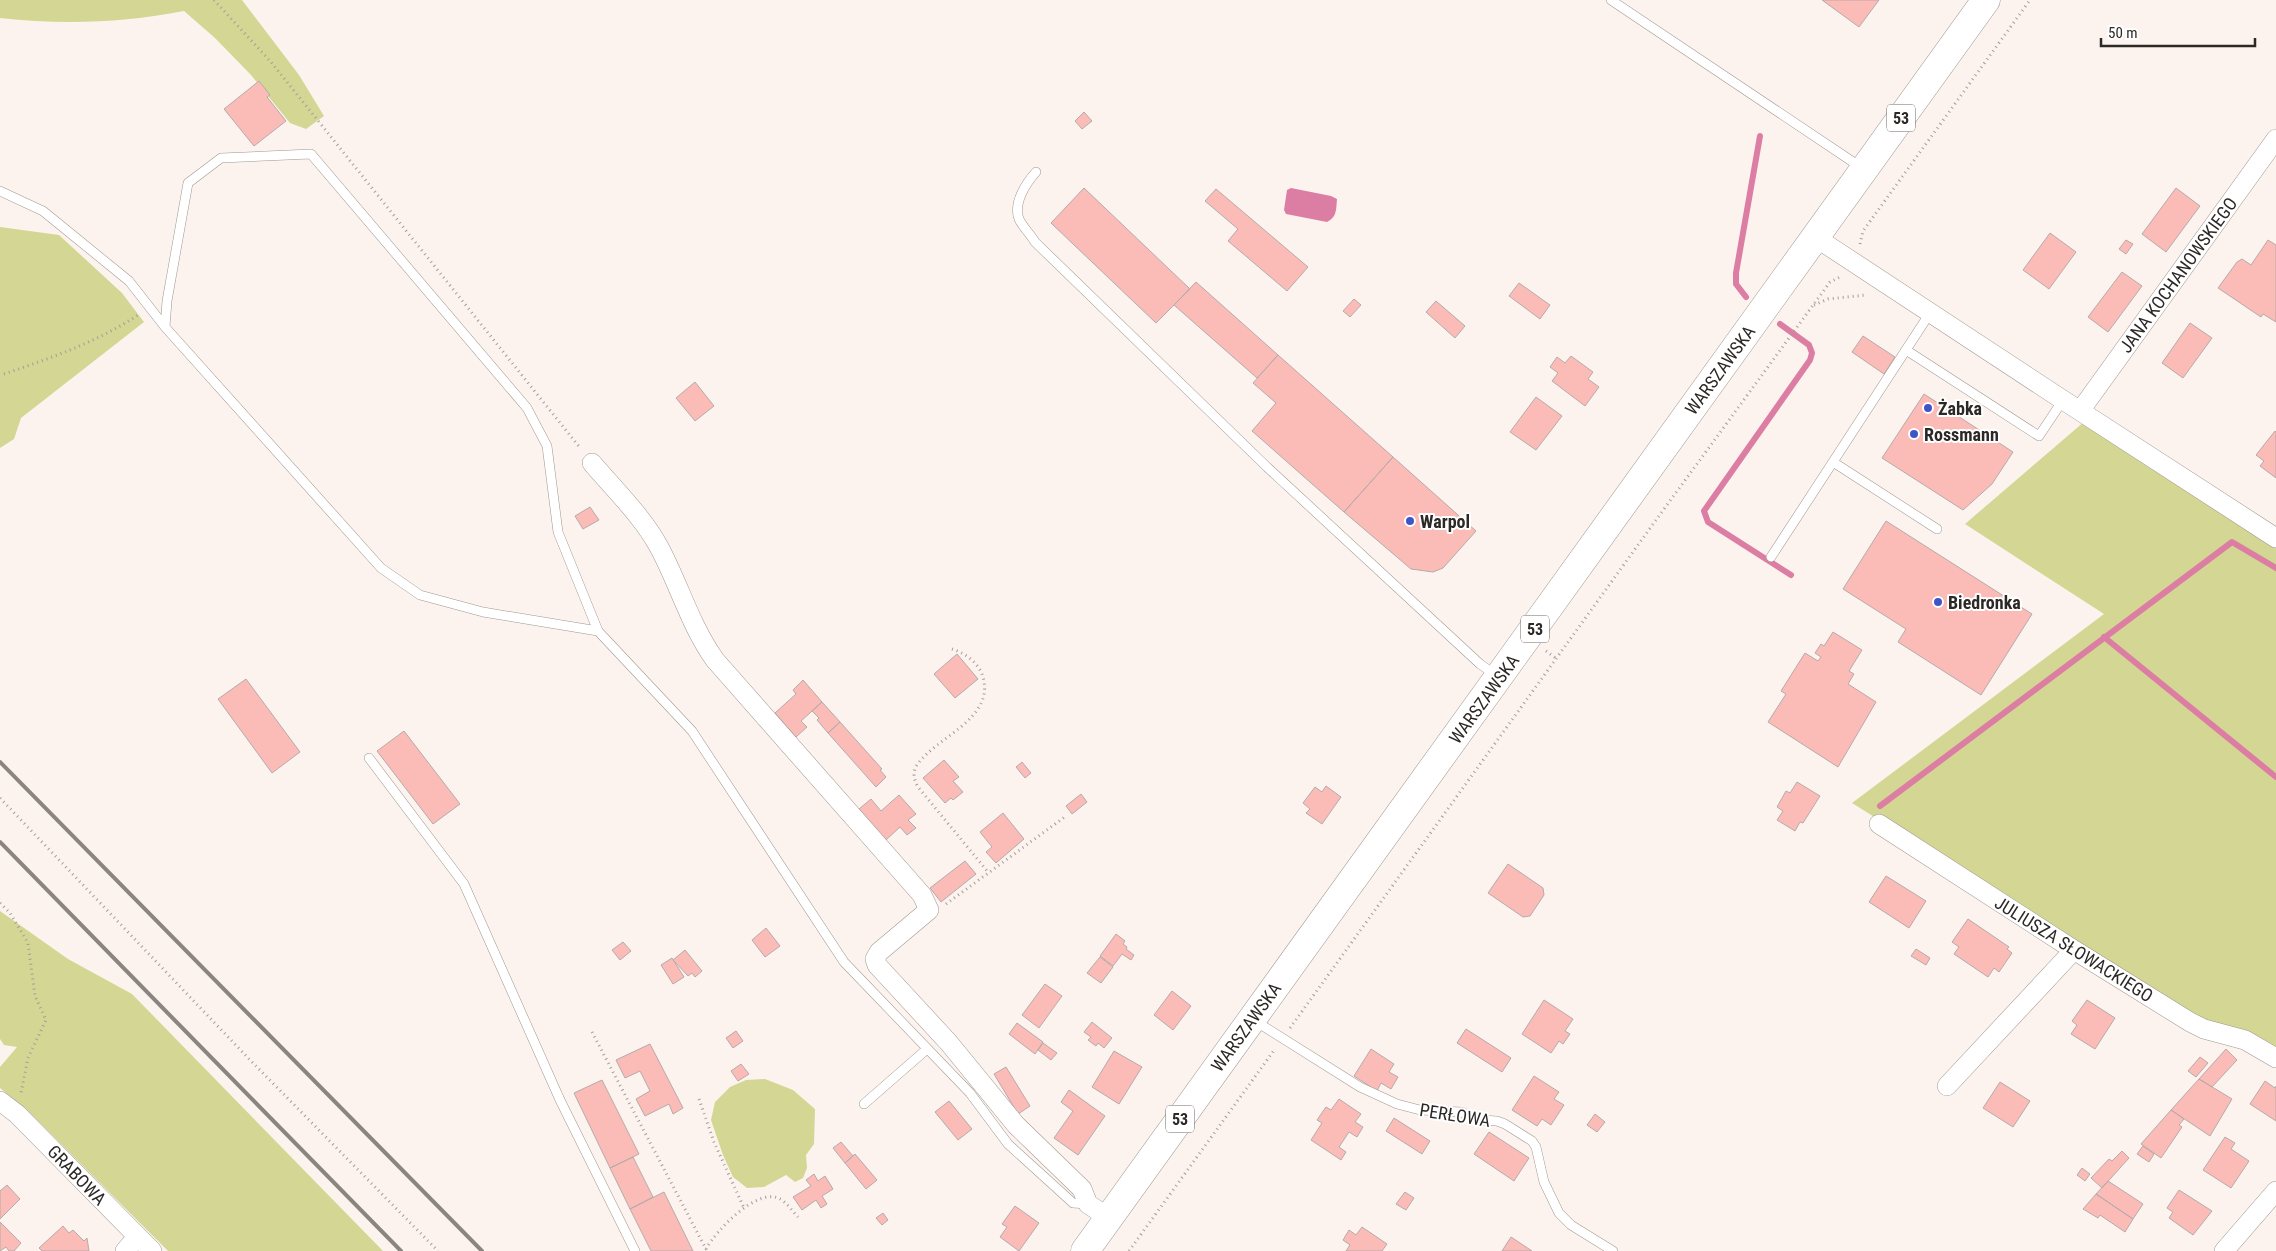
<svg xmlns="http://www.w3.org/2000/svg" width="2276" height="1251" font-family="'Roboto Condensed',sans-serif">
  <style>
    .green { fill: #d4d694 }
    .water { fill: #dc7ea3 }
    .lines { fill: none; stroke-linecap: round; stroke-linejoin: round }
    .stream { stroke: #dc7ea3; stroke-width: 6 }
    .building { fill: #fbbbb6; stroke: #b5abaa }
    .service-casing { stroke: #a09792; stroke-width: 10 }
    .minor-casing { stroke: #a09792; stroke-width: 20 }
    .primary-casing { stroke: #a09792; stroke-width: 29 }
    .path { stroke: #a49d99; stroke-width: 3; stroke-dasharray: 1 4; stroke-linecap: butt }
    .service { stroke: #fff; stroke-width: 9 }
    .minor { stroke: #fff; stroke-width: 19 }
    .primary { stroke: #fff; stroke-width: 28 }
    .rail { stroke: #8b8581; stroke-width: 4 }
    .poi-dot { fill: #3e54c7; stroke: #fff; stroke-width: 2 }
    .labels { text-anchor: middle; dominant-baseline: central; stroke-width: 4; stroke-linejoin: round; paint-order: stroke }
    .shield { fill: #fff; stroke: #6b6867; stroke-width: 1 }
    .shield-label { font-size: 16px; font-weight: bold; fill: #2c2826 }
    .street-label { font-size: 18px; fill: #2c2826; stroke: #fff }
    .poi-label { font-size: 18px; font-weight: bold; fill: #2c2826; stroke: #fff; text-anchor: start }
  </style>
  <rect width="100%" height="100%" fill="#fcf3ee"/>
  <path class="green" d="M0,0h242l57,75 25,41 -18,13 -16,-6 -39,-48 -36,-37 -31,-27c-61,12 -122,14 -184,7z
    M0,227l59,8 63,58 22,29 -123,96 -7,21 -14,9z
    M2085,421l191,124v507l-87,-38 -337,-211 252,-189 -139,-90z
    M0,911l68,48 64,35 251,257h-215l-140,-140 -28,-23v-21l17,-20 -13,-2 -4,-6z
    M765,1079l28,11 22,19 -1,35 -8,11 1,13 -4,10 -8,4 -9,-7 -22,12 -17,1 -14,-11 -10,-22 -12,-35 4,-18 15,-15 16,-7z"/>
  <path class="water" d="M1291,188l40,8 6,3c-1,11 0,18 -10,23l-41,-8 -2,-4 3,-20z"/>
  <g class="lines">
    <path class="stream" d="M1746,297l-10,-13v-11l24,-137
      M1780,324l29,21 3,8 -2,7 -106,151 4,11 83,53
      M2104,637l172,140
      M1880,806l352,-264 44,26"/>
  </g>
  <path class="building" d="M1822,0h57l-20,27z
    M259,81l11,14 -3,2 19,24 -32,25 -30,-37z
    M1084,112l8,9 -10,8 -7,-8z
    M1084,188l106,101 -34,34 -105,-100z
    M2176,188l24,18 -34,46 -24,-18z
    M1216,189l92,78 -21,24 -59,-50 10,-12 -33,-28z
    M2050,233l26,19 -27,37 -26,-19z
    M2126,240l7,4 -7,10 -7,-5z
    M2268,240l8,5v77l-13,-8 -2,3 -43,-29 19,-26 5,-3 9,6z
    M2122,272l20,14 -34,46 -20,-15z
    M1196,282l82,73 -21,23 -83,-73z
    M1519,283l31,22 -10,14 -31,-23z
    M1354,299l7,6 -11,12 -7,-6z
    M1436,301l29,25 -10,12 -29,-26z
    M2190,323l22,15 -29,40 -21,-15z
    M1863,336l32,21 -11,17 -32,-22z
    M1278,355l115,102 -49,55 -92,-81 24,-28 -23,-20z
    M1571,356l22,16 -5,7 11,8 -14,19 -33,-25 6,-8 -8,-6 7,-10 8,6z
    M695,382l19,24 -19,15 -19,-23z
    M1924,394l89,58 -21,32 -29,26 -81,-52z
    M1536,397l26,19 -26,34 -26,-18z
    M2275,431l1,1v46l-16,-12 4,-5 -8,-6z
    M1393,457l83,74 -33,37 -10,4 -22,-3 -67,-57z
    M590,507l9,13 -16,9 -8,-13z
    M1886,521l146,93 -51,81 -83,-53 8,-13 -63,-40z
    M1833,632l29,18 -13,21 5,3 -6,10 28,18 -38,65 -70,-45 18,-28 -5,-3 24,-38 13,8 3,-4 -6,-4 6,-9 3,2z
    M957,654l21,25 -23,19 -21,-24z
    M246,679l54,73 -28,21 -54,-74z
    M803,680l19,22 -21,19 6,6 -11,10 -21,-24 21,-19 -3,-4z
    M822,702l18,20 -12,11 -11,-13 2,-2 -7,-7z
    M840,722l42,47 -2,1 6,7 -10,10 -48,-54z
    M404,731l56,73 -27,20 -56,-73z
    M944,760l15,17 -6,4 10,11 -10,8 -2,-2 -6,5 -22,-25z
    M1022,762l9,11 -6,5 -9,-11z
    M1797,782l23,14 -17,27 -3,-1 -5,9 -18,-11 6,-9 -6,-4 9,-16 4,2z
    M1326,786l15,11 -19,27 -16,-11 4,-4 -7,-6 12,-16 7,5z
    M1081,794l6,8 -15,12 -6,-8z
    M899,795l17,19 -8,6 8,8 -9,7 -7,-8 -14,13 -27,-31 12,-10 10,12z
    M1003,813l21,26 -28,24 -10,-11 6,-5 -12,-15z
    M965,861l11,13 -35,28 -11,-14z
    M1508,864l35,24 1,7 -14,21 -7,1 -35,-24z
    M1886,876l40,25 -17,27 -40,-26z
    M1968,919l41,28 -2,2 5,4 -13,19 -5,-4 -6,9 -34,-23 5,-7 -7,-5z
    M766,928l14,18 -15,11 -13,-17z
    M1116,934l9,7 -2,3 4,3 -1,2 8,6 -3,5 -9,-6 -9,12 -13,-10z
    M623,942l8,9 -11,9 -8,-10z
    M1916,949l14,9 -4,7 -15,-9z
    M685,950l17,21 -7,6 -3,-4 -4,3 -15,-16z
    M1100,957l13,10 -12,16 -14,-10z
    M672,958l12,19 -11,7 -12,-19z
    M1045,984l17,12 -23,32 -17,-13z
    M1172,991l19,15 -18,24 -19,-15z
    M1544,1000l29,19 -8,12 5,3 -7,10 -4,-3 -8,12 -29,-19z
    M2087,1000l28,18 -20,31 -24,-15 6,-9 -5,-4z
    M1092,1022l20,16 -8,10 -6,-5 -2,3 -8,-6 3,-3 -7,-5z
    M1017,1023l26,19 -8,12 -26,-20z
    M1466,1029l45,29 -9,14 -45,-29z
    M736,1031l7,10 -10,7 -7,-10z
    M1043,1043l14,10 -6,7 -13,-10z
    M650,1044l33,64 -10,6 -4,-10 -24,12 -9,-17 14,-8 -10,-20 -15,7 -9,-18z
    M1371,1049l23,15 -5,8 9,5 -7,12 -10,-6 -4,8 -23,-15z
    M2226,1049l11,11 -25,27 -13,-8z
    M1114,1051l28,16 -23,37 -27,-17z
    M2200,1057l8,6 -12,14 -8,-6z
    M741,1064l8,10 -11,7 -7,-10z
    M1006,1067l24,39 -12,8 -24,-40z
    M1534,1076l25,16 -5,7 10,6 -13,20 -9,-6 -5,7 -25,-16z
    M2199,1079l33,20 -22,37 -39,-26z
    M602,1080l37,74 -29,14 -36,-75z
    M2265,1081l10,7 1,-2v35l-26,-17z
    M2000,1082l30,19 -17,26 -30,-19z
    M1069,1090l36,26 -27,39 -24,-17 19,-27 -12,-9z
    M1339,1099l22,15 -6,8 8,5 -6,10 -8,-5 -10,15 7,5 -5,8 -30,-20 11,-17 -5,-3 9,-13 5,3z
    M949,1101l23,28 -14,11 -23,-28z
    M2171,1110l13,9 -5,6 3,2 -21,31 -20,-14z
    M1595,1114l10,8 -8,10 -10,-7z
    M1394,1118l36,23 -8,13 -36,-23z
    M1489,1132l40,26 -15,23 -40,-27z
    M2225,1137l10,6 -4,6 18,12 -18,27 -28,-18z
    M841,1142l12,14 -8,7 -12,-15z
    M2143,1146l11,8 -5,8 -12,-8z
    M2122,1151l7,7 -27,30 -11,-10 18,-19 3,2z
    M855,1154l22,26 -11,9 -21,-26z
    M633,1157l20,40 -23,12 -20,-41z
    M2082,1168l8,6 -5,7 -8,-6z
    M814,1174l4,7 7,-5 8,13 -11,7 5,8 -6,4 -5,-8 -14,10 -9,-13 18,-11 -5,-6z
    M2108,1181l35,23 -10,15 -37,-25z
    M7,1185l13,14 -20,20v-28z
    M2179,1190l33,21 -19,24 -24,-17 4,-6 -6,-4z
    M664,1192l29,59h-42l-21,-42z
    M1405,1192l9,6 -8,12 -10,-6z
    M2096,1194l37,25 -8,13 -25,-17 -2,3 -15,-9z
    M1015,1206l24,17 -20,28 -19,-14 7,-10 -5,-3z
    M883,1213l5,7 -6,5 -6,-7z
    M0,1222l21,21 -7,8h-5l-3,-4 -6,4z
    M63,1226l6,7 4,-3 11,11 3,-3 2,13h-47l-3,-3z
    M1362,1227l25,17 -5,7h-36l4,-6 -7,-5 6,-10 7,5z
    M1511,1237l21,14h-30z"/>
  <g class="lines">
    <g class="service-casing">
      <path id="service" d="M1611,0l251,168
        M1036,172c-10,11 -23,31 -17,47 3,7 12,16 16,23l232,225 213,197 17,12
        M0,191l43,20 86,70 36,46
        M1906,350l133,86 24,-36
        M1833,462l104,67
        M1771,557l159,-244
        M598,631l-115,-19 -63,-17 -39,-27 -216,-241 2,-26 21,-118 33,-25 90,-4 216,254 20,38 11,86 40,99 94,100 152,231 126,131 38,51 65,59 15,1
        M369,758l95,126 96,216 75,151
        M1255,1021l105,66 37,17 23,6 41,2 20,8 16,1 8,3 27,17 4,6 8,35 15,31 12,12 42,26
        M864,1104l63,-55"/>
    </g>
    <g class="minor-casing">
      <path id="minor" d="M1815,237l248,163 213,138
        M2080,411l196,-272
        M592,463c23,27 50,53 67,84 20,37 31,78 56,113l207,235 7,15 -50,42 -4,7 2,6 72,78 67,82 66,64 6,15 21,14
        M1879,824l195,126 116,72 14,7 41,11 31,18
        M1947,1086l127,-136
        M0,1101l17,13 135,137
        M125,1251l12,-14
        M2224,1251l52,-60"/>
    </g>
    <g class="primary-casing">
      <path id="primary" d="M1085,1251l901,-1251"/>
    </g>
    <path class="path" d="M214,0l57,62 310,387
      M1860,244l3,-13 167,-231
      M1814,305l14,-6 38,-4
      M4,374c47,-16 93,-32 134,-59
      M952,649c13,4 27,14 31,28 12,42 -47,60 -66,88 -5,7 -3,15 1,22l70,85
      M1546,651l11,8
      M0,798l251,263 187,190
      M0,903l10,10 18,30 7,53 11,24 -18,38 -7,35
      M946,904l120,-88
      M1290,1028l366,-508 174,-238 10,-5
      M592,1032l115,219
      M699,1099l15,43 30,66
      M706,1249c10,-18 49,-60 72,-51 8,3 14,13 20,19
      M1129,1251l146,-202"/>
    <use href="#service" class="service"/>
    <use href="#minor" class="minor"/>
    <use href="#primary" class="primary"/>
    <path class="rail" d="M0,762l482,489
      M0,842l401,409"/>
  </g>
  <g class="poi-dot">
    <circle cx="1928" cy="408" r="5"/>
    <circle cx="1914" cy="434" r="5"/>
    <circle cx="1410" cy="521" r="5"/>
    <circle cx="1938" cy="602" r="5"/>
  </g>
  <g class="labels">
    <g class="shield">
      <rect x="1887" y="104.5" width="28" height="27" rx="4"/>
      <rect x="1521" y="615.5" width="28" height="27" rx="4"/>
      <rect x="1166" y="1105.5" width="28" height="27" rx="4"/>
    </g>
    <g class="shield-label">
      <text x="1901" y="118">53</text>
      <text x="1535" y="629">53</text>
      <text x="1180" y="1119">53</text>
    </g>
    <g class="street-label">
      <text transform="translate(2178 275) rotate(-54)">JANA KOCHANOWSKIEGO</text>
      <text transform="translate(1720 370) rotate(-54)">WARSZAWSKA</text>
      <text transform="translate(1484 699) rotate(-54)">WARSZAWSKA</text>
      <text transform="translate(2074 949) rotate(32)">JULIUSZA SŁOWACKIEGO</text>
      <text transform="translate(1246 1027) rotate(-54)">WARSZAWSKA</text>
      <text transform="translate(1455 1115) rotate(9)">PERŁOWA</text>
      <text transform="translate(77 1175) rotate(46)">GRABOWA</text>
    </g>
    <g class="poi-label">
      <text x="1938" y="408">Żabka</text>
      <text x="1924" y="434">Rossmann</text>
      <text x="1420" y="521">Warpol</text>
      <text x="1948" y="602">Biedronka</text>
    </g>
  </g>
  <path d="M2101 38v8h154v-8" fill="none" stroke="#2c2826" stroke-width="2.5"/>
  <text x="2108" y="38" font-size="15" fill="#2c2826" stroke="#ffffff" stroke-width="4" paint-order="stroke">50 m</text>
</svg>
